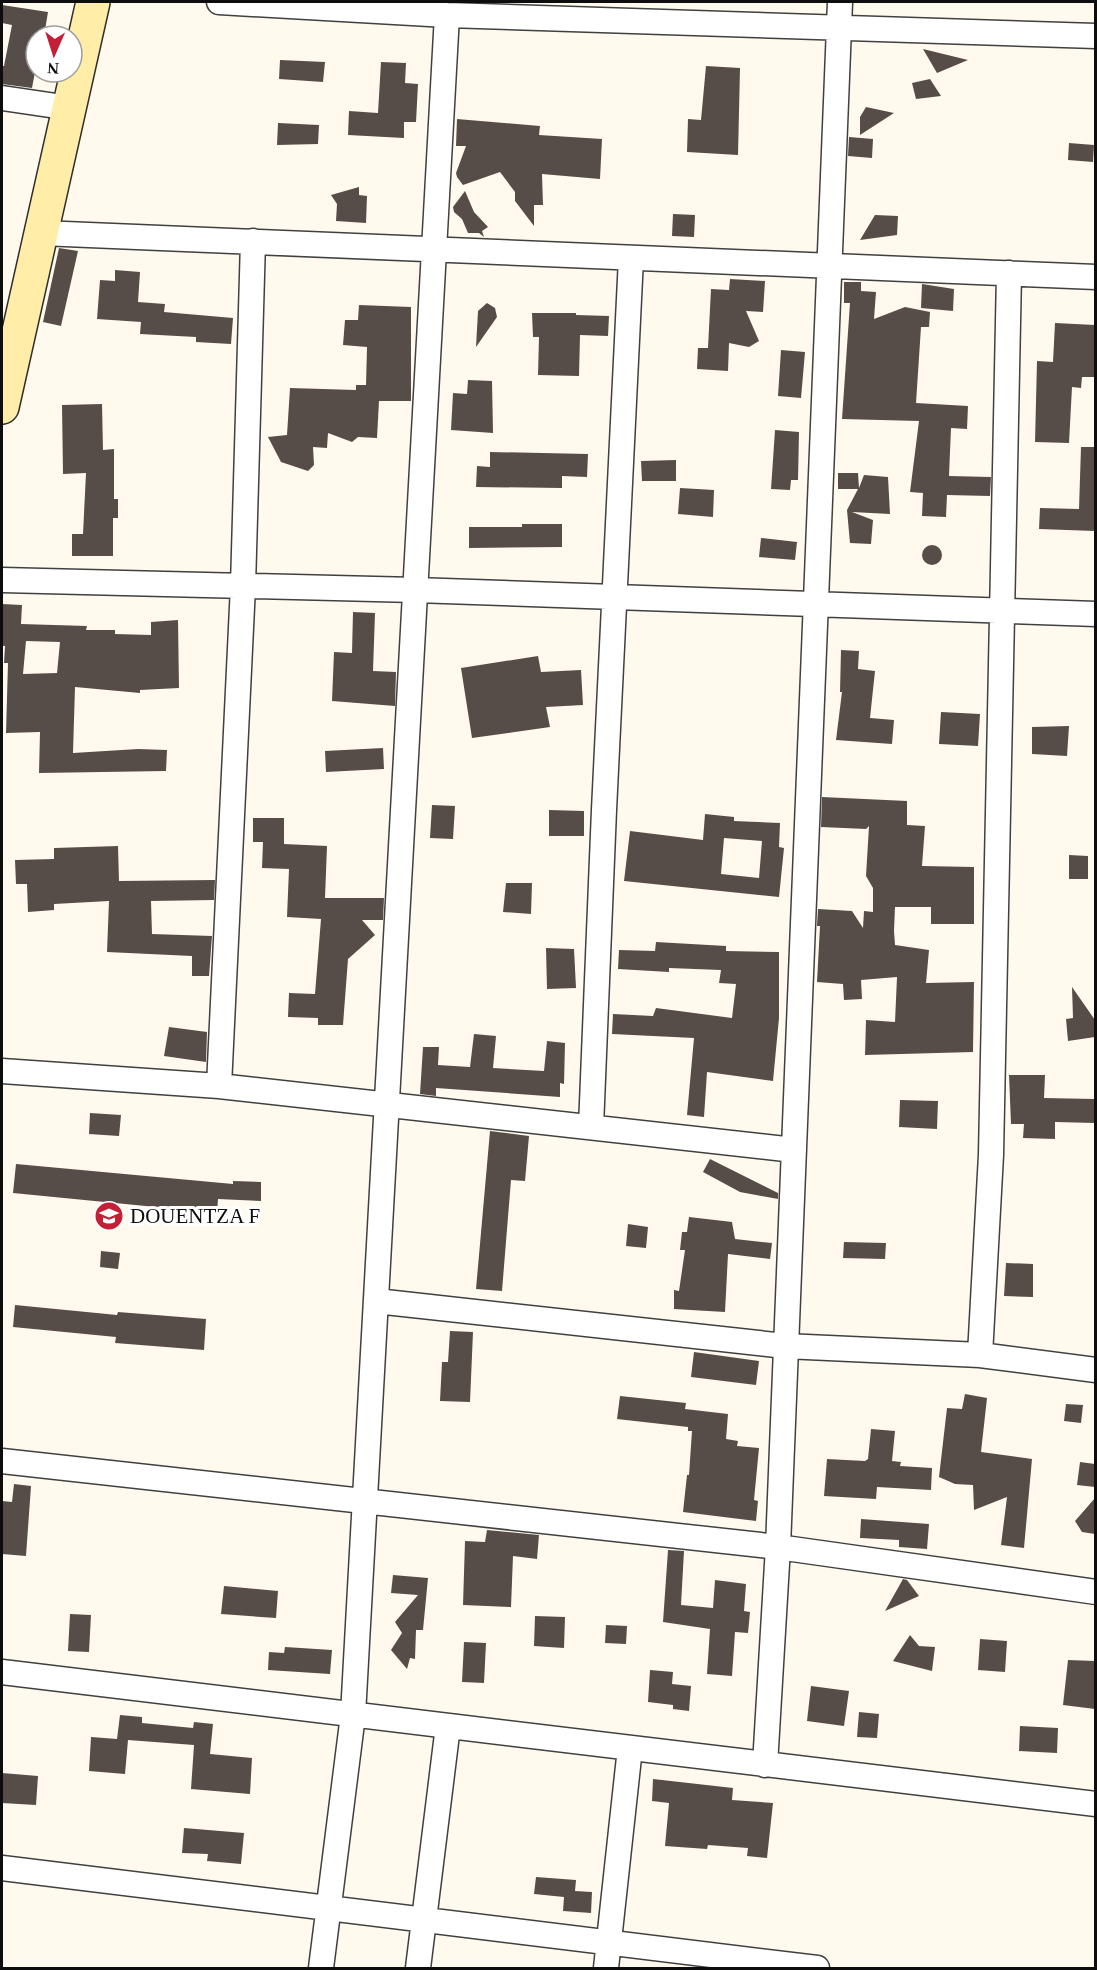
<svg xmlns="http://www.w3.org/2000/svg" width="1097" height="1970" font-family="Georgia,serif">
  <style>
    .building { fill: #564d49; fill-rule: evenodd }
    .lines { fill: none; stroke-linecap: round; stroke-linejoin: round }
    .minor-casing { stroke: #404040; stroke-width: 27 }
    .secondary-casing { stroke: #2f2f2f; stroke-width: 36 }
    .minor { stroke: #fff; stroke-width: 24 }
    .secondary { stroke: #ffeda8; stroke-width: 33 }
    .labels { text-anchor: middle; dominant-baseline: central; stroke-width: 6; stroke-linejoin: round; paint-order: stroke }
    .poi-label { font-size: 21px; fill: #0d0d0d; stroke: #fff; text-anchor: start }
  </style>
  <rect width="100%" height="100%" fill="#fffaed"/>
  <path class="building" d="M2,5l46,7 -4,24h-8v31l-4,21 -30,-4v-18h2l8,-41 -10,-2z
    M923,49l45,11 -31,13z
    M280,60l45,2 -2,20 -44,-3z
    M381,62l25,1 -1,20 13,1 -2,38h-12v16l-56,-3 1,-24 29,2z
    M706,66l34,2 -2,87 -51,-3 1,-33 13,1z
    M930,79l11,17 -25,3 -4,-16z
    M866,107l28,6 -34,22v-18z
    M457,119l83,7 -1,9 63,4 -2,40 -58,-5 1,31h-9v21l-19,-25v-9l-15,-20 -37,13 -6,-8 -1,-4 10,-27h-10z
    M278,123l41,2 -1,19 -41,1z
    M849,137l24,2 -1,19 -24,-2z
    M1069,143l25,2 -1,17 -25,-2z
    M359,187v8l8,1 -1,27 -30,-2 1,-17 -6,-9z
    M465,191l9,21 14,15 -6,4 2,6 -5,-4h-11l-6,-14 -8,-7 -1,-5z
    M673,214l22,1 -1,22 -22,-1z
    M875,215l23,1 -1,19 -37,5z
    M59,248l19,3 -17,75 -18,-4z
    M115,270l25,2 -2,30 27,2 -1,8 69,6 -2,26 -35,-2v-5l-56,-3 1,-12 -44,-3 3,-39 15,1z
    M730,279l35,2 -2,31 -17,-1 13,30 -10,6 -20,-4 -1,28 -31,-2 1,-21h10l3,-59 18,1z
    M844,282h17v9l15,1 -2,27 31,-12 25,5 -1,15h-8l-5,76 52,3 -1,23 -16,-1 -2,48 42,1 -1,19 -43,-1 -1,22 -24,-1 1,-23 -13,-1 9,-71 -77,-2 8,-116h-6z
    M922,284l32,5 -1,22 -32,-3z
    M487,303l8,5 2,9 -21,30 2,-36z
    M359,305l52,2v94h-32l-2,37 -19,-1 -6,5 -24,-9 -1,15 -14,-1 1,18 -6,6 -27,-9 -13,-25 19,-2 3,-47 66,2v-5h10l1,-38 -24,-2 2,-25h13z
    M532,313h44v2l33,1 -1,20 -28,-1 -1,41 -41,-1 1,-38h-6z
    M1055,323l40,2v52h-13l-1,11 -9,-1 -3,56 -34,-1 2,-81 16,1z
    M781,350l24,2 -4,46 -23,-2z
    M468,380l24,1 1,52 -42,-3 2,-37 14,1z
    M102,404l1,46 11,-1v50h4v19h-5v38h-41v-22h11l3,-61 -23,1 -1,-69z
    M775,430l24,2 -1,48h-7l-1,10 -19,-1z
    M1081,447h14v84l-56,-2 1,-21 39,1z
    M490,452l98,2 -1,23 -25,-1v12l-86,-1 1,-21 13,1z
    M676,460v21h-34l-1,-20z
    M838,473h20l1,15 5,-13 24,2 2,37 -38,-2 21,8 -2,24 -21,-1 -3,-33 11,-21h-20z
    M680,488l34,2 -1,27 -35,-3z
    M522,524h40v23l-93,1v-21h53z
    M761,538l36,4 -2,18 -36,-3z
    M922 555a10 10 0 1 1 20 0a10 10 0 1 1-20 0Z
    M2,604l20,1 -1,19 66,2 -1,4h29v4l36,1v-13l27,-2 1,68 -39,2v3l-65,-6 -2,66 65,-4 29,1 -1,21 -127,2 1,-41 -34,1 2,-70h-4l1,-17h-3zM26,641l34,1 -3,31 -34,1z
    M353,612l22,1 -2,58 23,1 -1,34 -63,-5 2,-49 18,1z
    M841,650l18,1 -1,18 17,2 -5,47 24,2 -2,24 -56,-4 6,-48h-2z
    M538,656l3,16 40,-2 2,35 -37,2 4,20 -78,11 -11,-70z
    M941,712l39,2 -2,32 -39,-2z
    M1069,726l-2,30 -35,-2v-27z
    M383,748l1,21 -58,3 -1,-21z
    M822,797l85,4v24l18,1 -3,40 52,1v57h-43v-17h-36l-1,24 1,14 34,5 -3,33 48,-1 -1,70 -108,3 1,-35 29,2 2,-45 -36,3 1,19 -18,1 -1,-16 -26,-2 3,-56h-3l1,-17 34,2 11,17 1,-17 9,1v-24l-7,-12 3,-50 -3,3 -45,-2z
    M432,805l23,1 -2,33 -23,-1z
    M549,810l35,1v25h-35z
    M705,814l29,3v4l46,2 -1,24 5,1 -5,49 -155,-16 6,-50 73,9zM724,838l38,3 -3,37 -38,-4z
    M253,818h31v26l43,2 -2,52h59l-1,22h-21l13,15 -27,24 -5,66h-25v-7l-30,-1 1,-24 26,1 6,-75 -34,-2 2,-48 -27,-1 1,-26h-10z
    M118,846l1,35 96,-1 -1,20 -63,1 1,33 60,2 -3,40h-17v-20l-85,-4 2,-51 -55,3v6l-26,2 -1,-28h-11l-1,-24 39,-1v-11z
    M1069,855l19,1v23h-19z
    M506,883h26l-1,31 -28,-2z
    M656,942l70,4v5l53,1v66l-6,63 -66,-9 -3,45 -17,-2 7,-77 -82,-4 1,-20 40,2 3,-8 76,10 4,-34 -17,-1 2,-13 -52,-2v4l-51,-3 1,-19 36,1z
    M546,948l28,1 2,39 -29,1z
    M1072,987l23,33v17l-27,4 -2,-22 7,-1z
    M169,1027l38,5 -1,30 -42,-6z
    M474,1034l22,2 -3,32 51,3 3,-30 18,2 -1,41 -4,-1v14l-124,-9v8l-16,-2 3,-47h16l-1,18 32,2z
    M1009,1075h36l-1,23 51,1v24l-40,-1v17l-32,-1 1,-14h-13z
    M900,1100l38,1 -1,28 -38,-2z
    M90,1113l31,2 -2,21 -30,-2z
    M490,1131l39,5 -4,45 -14,-1 -9,111 -26,-2z
    M710,1159l68,34v6l-38,-7 -37,-20z
    M16,1164l217,20v-3l28,1v19l-43,-2 -1,14 -204,-20z
    M689,1217l43,5 3,17 37,4 -2,16 -42,-5 -3,58 -51,-3v-19l5,1 6,-41h-5l2,-18h5z
    M628,1224l20,3 -2,21 -20,-2z
    M844,1242l42,1 -1,16 -42,-1z
    M101,1251l19,2 -2,16 -18,-2z
    M1006,1263l27,1v33l-29,-1z
    M15,1305l102,10 1,-3 88,7 -2,31 -89,-7 1,-6 -103,-10z
    M450,1331l23,1 -3,70 -30,-1 2,-39h6z
    M694,1352l65,9 -3,24 -65,-8z
    M965,1394l22,4 -6,54 51,7 -8,89 -23,-3 6,-48 -33,13 -1,-25 -18,-1 -16,-7 8,-69 15,1z
    M620,1396l66,7 -1,6 43,5 -2,25 12,2 -1,5 22,2 -5,52 4,1 -2,20 -73,-9 4,-37h2l3,-44h-4v-4l-71,-8z
    M1066,1404l17,1 -2,18 -17,-2z
    M871,1429l24,2 -3,30 9,1 -1,4 32,2 -1,22 -54,-3 -1,12 -52,-3 3,-37 38,2 3,-2z
    M1080,1462l15,2v23l-18,-2z
    M14,1484l17,2 -5,70 -24,-2v-53l10,1z
    M1095,1498v36l-13,-2 -7,-11z
    M861,1519l68,5 -2,25 -28,-2v-7l-39,-2z
    M487,1530l52,5 -2,24 -24,-3 -2,51 -48,-2 2,-64 20,1z
    M668,1550l16,1 -3,54 32,3 2,-28 31,4 -2,27 6,1 -2,21 -13,-1 -3,44 -25,-2 3,-45 -47,-7z
    M393,1575l35,3 -5,52h-7l-1,29 -5,-1 -3,11 -16,-19 11,-17 -7,-11 23,-27 -27,-2z
    M903,1579l4,1 12,16 -34,15z
    M224,1586l54,5 -2,27 -55,-4z
    M70,1614l21,1 -2,37 -21,-1z
    M535,1616l30,1 -1,31 -30,-2z
    M606,1625l21,1 -1,18 -21,-1z
    M910,1635l9,11 16,1 -3,24 -39,-10z
    M980,1639l27,2 -2,31 -27,-2z
    M464,1642l22,1 -2,40 -22,-1z
    M285,1647l47,3 -2,24 -62,-4 1,-18 15,1z
    M1068,1660l27,1v48l-32,-4z
    M650,1670l23,2 -1,12 19,2 -2,25 -16,-2v-4l-25,-3z
    M811,1686l38,5 -5,35 -37,-5z
    M859,1712l20,2 -2,24 -20,-1z
    M120,1715l22,2v6l51,5 1,-6 19,2 -3,30 42,4 -2,36 -59,-5 3,-44 -66,-5 -3,34 -36,-3 2,-34 26,2z
    M1020,1726l38,2 -1,25 -38,-2z
    M2,1773l36,3 -2,29 -34,-2z
    M653,1779l80,9 -1,12 41,3 -6,55 -20,-2 1,-8 -40,-3 -1,4 -42,-3 4,-43 -17,-2z
    M184,1828l60,5 -3,31 -34,-3 1,-7 -26,-1z
    M536,1877l40,3 -1,11 17,1 -1,21 -28,-2 1,-14 -30,-3z"/>
  <g class="lines">
    <g class="minor-casing">
      <path id="minor" d="M219,2l228,13 649,21
        M2,98l68,10
        M41,233l1055,44
        M2,580l413,10 681,24
        M2,1071l217,15 575,64
        M219,1086l24,-500 10,-345
        M591,1127l13,-317 27,-552
        M376,1301l409,45 195,9 116,15
        M980,1355l11,-200 18,-882
        M2,1461l776,86 318,45
        M2,1672l1094,132
        M765,1765l13,-218 62,-1545
        M2,1868l815,100
        M321,1968l32,-253 94,-1700
        M418,1968l30,-242
        M606,1968l24,-220"/>
    </g>
    <g class="secondary-casing">
      <path id="secondary" d="M2,407l91,-405"/>
    </g>
    <use href="#minor" class="minor"/>
    <use href="#secondary" class="secondary"/>
  </g>
  <defs>
    <g id="school-disc" transform="scale(1.5)"><circle r="9.5" fill="#c32037" stroke="#fff"/><path d="M0-5L7-2L0 1L-7-2ZM-4 1L0 2.5L4 1V4Q0 6-4 4Z" fill="#fff"/></g>
  </defs>
  <g fill-rule="evenodd">
    <use href="#school-disc" x="109" y="1216"/>
  </g>
  <g class="labels">
    <g class="poi-label">
      <text x="130" y="1216">DOUENTZA F</text>
    </g>
  </g>
  <rect width="1097" height="1970" fill="none" stroke="#0d0d0d" stroke-width="6"/>
  <g transform="translate(54 54) rotate(183)"><circle r="28" fill="#ffffff" stroke="#9e9e9e" stroke-width="1.5"/>
  <path d="M0-4.5L10 22L0 15L-10 22Z" fill="#c32037"/>
  <text y="-9" font-size="16" font-weight="bold" text-anchor="middle" fill="#0d0d0d">N</text>
  </g>
</svg>
